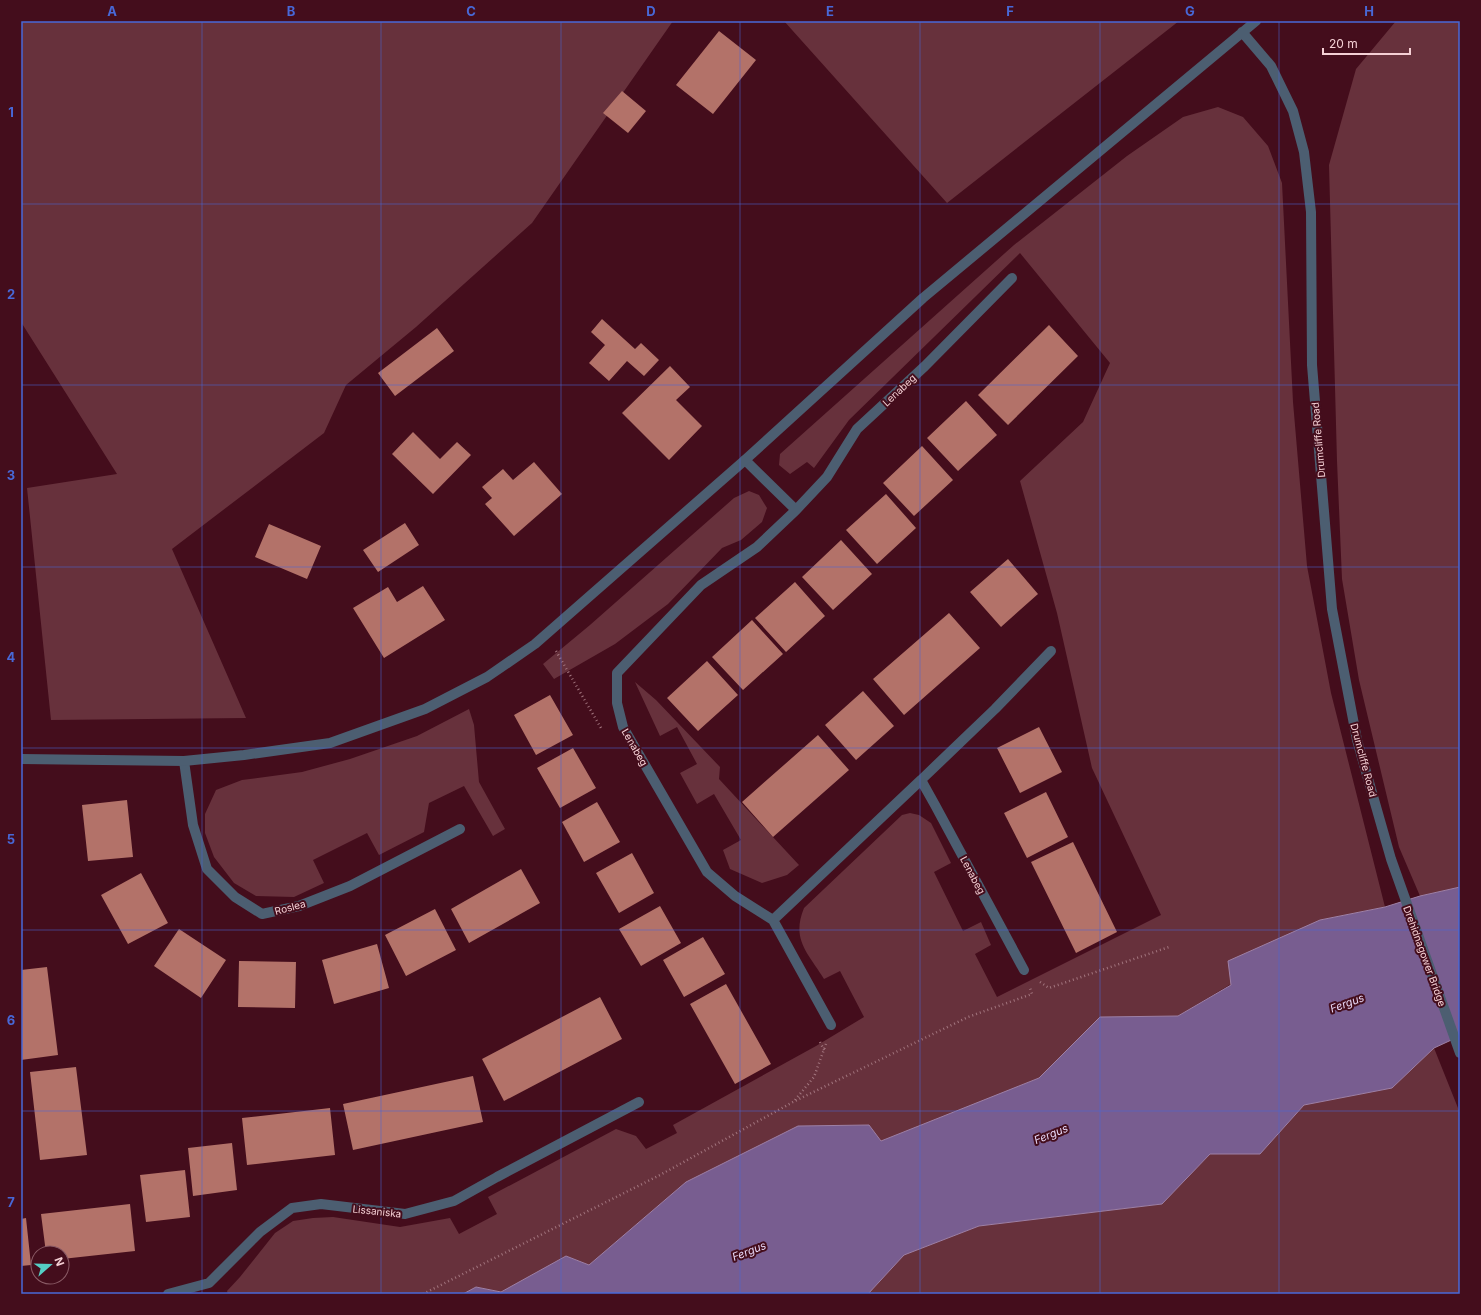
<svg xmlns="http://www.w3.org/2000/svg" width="1481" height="1315" font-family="Inter,sans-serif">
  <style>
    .green { fill: #67313c }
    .water { fill: #785d90; stroke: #9e80a5 }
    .building { fill: #b37269 }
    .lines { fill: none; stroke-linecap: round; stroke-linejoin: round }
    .path { stroke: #a2757e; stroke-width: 2.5; stroke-dasharray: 1 3; stroke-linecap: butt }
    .minor { stroke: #4c5e71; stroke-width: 10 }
    .tertiary { stroke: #4c5e71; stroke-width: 10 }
    .grid { fill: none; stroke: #4868d7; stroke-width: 1; stroke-opacity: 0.55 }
    .labels { text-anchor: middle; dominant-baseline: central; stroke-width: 4; stroke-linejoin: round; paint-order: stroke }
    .street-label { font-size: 10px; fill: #f5d0d5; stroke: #440d1c }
    .water-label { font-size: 11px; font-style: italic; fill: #e8d8f7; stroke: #440d1c }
    .neatline { fill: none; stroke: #4868d7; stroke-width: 1.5 }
    .grid-label { font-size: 13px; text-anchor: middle; font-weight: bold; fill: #4868d7 }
  </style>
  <rect width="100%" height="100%" fill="#440d1c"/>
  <path class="green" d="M21,21h652l-141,202 -116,104 -70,58 -22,48 -152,116 74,169 -195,2 -24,-232 90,-14 -96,-152z
    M784,21h395l-232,182z
    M1396,21h64v866l-40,9 -21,-49 -40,-167 -17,-101 -5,-118 -8,-296 27,-96z
    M1218,107l25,10 25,29 14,37 11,219 14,164 24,127 54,214 -65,13 -89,64 -53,32 -78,1 -61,61 -158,63 -12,-16 -71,1 -112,56 -97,83 -23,-9 -65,36 -25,-5 -13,7h-235l-1,-3 13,-14 35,-44 18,-12 20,-3 20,-1 67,10 50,-9 9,16 38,-20 -9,-17 128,-68 20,7 10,13 31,-16 -4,-8 143,-79 48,-29 -24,-46 -16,8c-16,-26 -33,-39 -20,-71l98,-93 8,-2 9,2 12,8 20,40 -17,9 29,59 18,-9 10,23 -16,9 22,43 164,-82 -69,-147 -35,-155 -37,-132 63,-59 27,-59 -90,-110 -171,167 -35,48 -7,-6 -17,12 -11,-9 1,-11 234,-209 113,-89 56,-39z
    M749,491l10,4 8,13 -5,14 -21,18 -19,8 -54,56 -53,40 -61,35 -11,-15 47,-39 144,-127z
    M635,682l21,18 64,67 -1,12 80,86 -12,10 -25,8 -32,-14 -7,-19 18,-10 -27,-46 -17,10 -17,-31 17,-9 -20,-37 -17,9z
    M469,709l5,16 5,57 26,47 -12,7 -29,-50 -35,17 -5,29 -45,23 -12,-22 -54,27 11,23 -30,14 -38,-1 -22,-13 -20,-26 -9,-24v-19l11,-24 26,-10 60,-8 48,-13 67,-23z
    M1434,1048l26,65v181h-592l36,-39 75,-29 183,-22 48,-50h50l44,-49 88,-17z"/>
  <path class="water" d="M1460,887v149l-26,12 -42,40 -88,17 -44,49h-50l-48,50 -183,22 -75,29 -36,39h-405l13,-7 25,5 65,-36 23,9 97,-83 112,-56 71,-1 12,16 158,-63 61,-61 78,-1 53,-31 -3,-24 92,-41 65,-13 35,-11z"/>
  <path class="building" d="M719,31l37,29 -43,54 -37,-29z
    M622,91l24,20 -18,22 -25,-20z
    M602,319l33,30 6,-6 18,17 -15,16 -17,-15 -18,20 -20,-18 16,-18 -14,-13z
    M1049,325l29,31 -70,69 -30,-30z
    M437,328l17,23 -59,45 -17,-23z
    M670,366l20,21 -14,13 26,26 -33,34 -47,-47z
    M966,401l31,34 -39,36 -31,-33z
    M413,432l27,27 17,-17 14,13 -38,39 -41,-40z
    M922,446l31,34 -39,36 -31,-33z
    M534,462l28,32 -48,42 -29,-32 7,-6 -10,-11 21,-18 10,11z
    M886,494l30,34 -39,36 -31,-34z
    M405,523l14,22 -41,27 -15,-22z
    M269,524l52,22 -14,33 -52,-22z
    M841,540l31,34 -39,36 -31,-33z
    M1008,559l30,35 -37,33 -31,-35z
    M795,582l30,34 -39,36 -31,-34z
    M423,586l22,34 -61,38 -31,-50 35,-21 9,15z
    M949,613l31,35 -76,67 -31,-36z
    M752,620l31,34 -40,36 -31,-33z
    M707,661l31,34 -40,36 -31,-33z
    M863,691l31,35 -38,34 -31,-35z
    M550,695l23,40 -37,20 -22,-40z
    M1039,727l23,45 -42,21 -23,-45z
    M818,735l31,35 -76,67 -31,-35z
    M573,748l23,40 -36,20 -23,-40z
    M1046,792l22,45 -41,21 -23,-45z
    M127,800l6,57 -45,4 -6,-56z
    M597,802l23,40 -36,20 -22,-40z
    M1073,842l44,90 -41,21 -45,-91z
    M632,853l22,40 -35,20 -23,-40z
    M521,869l19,34 -71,40 -18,-34z
    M141,873l27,50 -40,21 -27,-49z
    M660,906l21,37 -40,23 -22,-37z
    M435,909l21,41 -50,26 -21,-41z
    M179,929l47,31 -25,38 -47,-32z
    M703,937l22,37 -41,23 -21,-37z
    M377,944l12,44 -55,16 -12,-44z
    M239,961l57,1 -1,46 -57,-1z
    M47,967l11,88 -37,5v-90z
    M726,984l45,80 -36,20 -45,-80z
    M600,997l22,42 -118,62 -22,-42z
    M76,1067l11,88 -47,5 -10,-88z
    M473,1076l10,46 -130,28 -10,-46z
    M330,1108l5,47 -88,10 -5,-47z
    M232,1143l5,47 -44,6 -5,-48z
    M185,1170l5,47 -44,5 -6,-47z
    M130,1204l5,47 -73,8v-6h-16l-5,-39z
    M26,1218l5,47 -10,1v-47z"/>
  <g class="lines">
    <path class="path" d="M556,651l45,77
      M1040,982l9,6 120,-41
      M820,1042l4,8
      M795,1100l19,-23 12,-33
      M423,1294l237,-119 133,-73 175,-85 64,-23 -2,-6"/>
    <path class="minor" d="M745,460l51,50
      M184,761l9,64 14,44 28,28 27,17 37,-8 51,-20 110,-57
      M773,920l148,-140
      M1024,970l-89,-165 -14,-25 74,-71 56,-58
      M831,1025l-58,-105 -38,-24 -28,-24 -84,-145 -6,-24v-30l84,-88 56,-38 39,-37 31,-33 30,-48 68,-63 87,-88
      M168,1294l41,-11 51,-51 32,-24 29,-4 84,10 49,-13 43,-24 142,-75"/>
    <path class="tertiary" d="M1242,32l29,34 22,45 11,41 7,60 1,153 20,244 25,131 34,119 69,194
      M21,759l163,2 60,-6 86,-12 95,-34 62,-32 48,-33 210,-184 178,-162 333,-277"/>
  </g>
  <path class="grid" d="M202,21v1273M381,21v1273M561,21v1273M740,21v1273M920,21v1273M1100,21v1273M1279,21v1273M21,204h1439M21,385h1439M21,567h1439M21,748h1439M21,930h1439M21,1111h1439"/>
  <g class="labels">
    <g class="street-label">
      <text transform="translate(899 390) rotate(-43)">Lenabeg</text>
      <text transform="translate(1318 440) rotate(-95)">Drumcliffe Road</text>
      <text transform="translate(635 747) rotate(60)">Lenabeg</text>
      <text transform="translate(1364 760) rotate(75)">Drumcliffe Road</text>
      <text transform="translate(973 875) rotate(62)">Lenabeg</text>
      <text transform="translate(290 907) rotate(-15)">Roslea</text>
      <text transform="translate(1425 956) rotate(70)">Drehidnagower Bridge</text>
      <text transform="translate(377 1211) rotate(6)">Lissaniska</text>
    </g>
    <g class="water-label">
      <text transform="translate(1347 1003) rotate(-20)">Fergus</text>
      <text transform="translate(1051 1134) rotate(-22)">Fergus</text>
      <text transform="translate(749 1251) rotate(-21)">Fergus</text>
    </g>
  </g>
  <rect width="1481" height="1315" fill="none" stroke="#440d1c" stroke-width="44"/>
  <g transform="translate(50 1265) rotate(70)"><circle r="19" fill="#440d1c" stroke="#8b5b66"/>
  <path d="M0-3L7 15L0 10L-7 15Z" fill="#55cec5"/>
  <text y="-6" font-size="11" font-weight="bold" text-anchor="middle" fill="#f5d0d5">N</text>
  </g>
  <path d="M1323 48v6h87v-6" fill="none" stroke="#f5d0d5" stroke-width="2"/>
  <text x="1329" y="48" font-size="12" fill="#f5d0d5" stroke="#440d1c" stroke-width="3" paint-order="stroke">20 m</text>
  <rect x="22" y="22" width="1437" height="1271" class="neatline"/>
  <g class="grid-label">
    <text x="112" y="16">A</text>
    <text x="291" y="16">B</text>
    <text x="471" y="16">C</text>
    <text x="651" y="16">D</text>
    <text x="830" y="16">E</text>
    <text x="1010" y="16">F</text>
    <text x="1190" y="16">G</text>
    <text x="1369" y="16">H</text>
    <text x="11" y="117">1</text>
    <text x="11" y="299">2</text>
    <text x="11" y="480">3</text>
    <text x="11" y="662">4</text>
    <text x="11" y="844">5</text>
    <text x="11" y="1025">6</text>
    <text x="11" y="1207">7</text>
  </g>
</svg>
